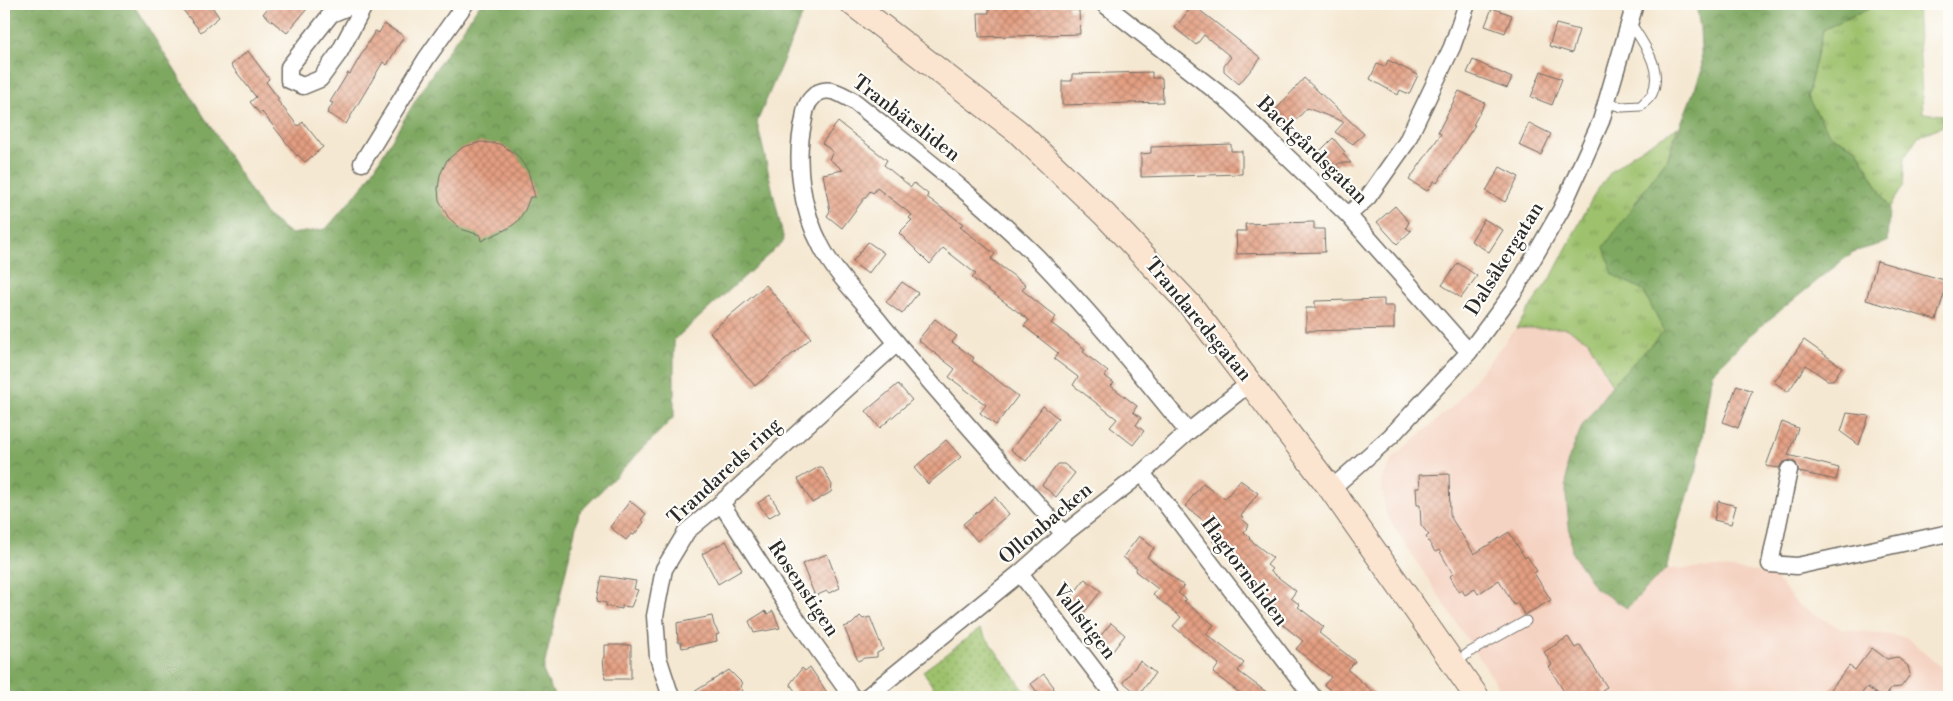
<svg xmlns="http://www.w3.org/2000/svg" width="1953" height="701" font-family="'Libre Bodoni',serif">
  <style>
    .built { fill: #f5d3c2 }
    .grass { fill: url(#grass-tufts); stroke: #64764c }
    .forest { fill: url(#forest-crowns); stroke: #546946 }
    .park { fill: url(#park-dots); stroke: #64764c }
    .building { fill: url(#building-cross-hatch) }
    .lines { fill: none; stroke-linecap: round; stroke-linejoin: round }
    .lane-casing { stroke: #726d65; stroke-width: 11 }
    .street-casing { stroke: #726d65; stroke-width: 19 }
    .secondary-casing { stroke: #726d65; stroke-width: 26 }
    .lane { stroke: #fff; stroke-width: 9 }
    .street { stroke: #fff; stroke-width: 16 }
    .secondary { stroke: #fce5d0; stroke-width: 24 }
    .labels { text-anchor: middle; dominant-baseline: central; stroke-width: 4.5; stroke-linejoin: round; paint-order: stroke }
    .street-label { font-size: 20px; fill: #2b2b2b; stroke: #fdfcf7 }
  </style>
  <defs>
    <pattern id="grass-tufts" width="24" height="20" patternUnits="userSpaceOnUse" patternTransform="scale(1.25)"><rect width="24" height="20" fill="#9dc16c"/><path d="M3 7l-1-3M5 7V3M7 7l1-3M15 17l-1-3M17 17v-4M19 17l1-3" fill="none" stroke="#809d59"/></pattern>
    <pattern id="forest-crowns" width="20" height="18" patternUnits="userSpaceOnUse" patternTransform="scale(1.25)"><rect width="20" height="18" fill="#7ea760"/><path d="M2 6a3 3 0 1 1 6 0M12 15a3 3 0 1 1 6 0" fill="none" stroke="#67884f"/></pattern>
    <pattern id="park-dots" width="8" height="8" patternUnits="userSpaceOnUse" patternTransform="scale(1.25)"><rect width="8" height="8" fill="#9dc16c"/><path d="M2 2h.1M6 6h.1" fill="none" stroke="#809d59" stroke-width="1.8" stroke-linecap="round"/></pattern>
    <pattern id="building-cross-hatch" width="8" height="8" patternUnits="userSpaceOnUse" patternTransform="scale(1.25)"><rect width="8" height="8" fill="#e49f82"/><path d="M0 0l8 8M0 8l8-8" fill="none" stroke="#b9826b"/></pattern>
  </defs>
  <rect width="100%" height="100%" fill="#fdfcf7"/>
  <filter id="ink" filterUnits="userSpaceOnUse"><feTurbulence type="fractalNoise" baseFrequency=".02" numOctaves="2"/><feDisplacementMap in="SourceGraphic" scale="10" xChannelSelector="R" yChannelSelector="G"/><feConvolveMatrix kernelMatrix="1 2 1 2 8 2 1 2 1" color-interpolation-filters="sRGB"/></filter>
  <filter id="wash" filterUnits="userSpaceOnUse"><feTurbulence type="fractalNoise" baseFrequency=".0096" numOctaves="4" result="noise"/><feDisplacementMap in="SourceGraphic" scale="20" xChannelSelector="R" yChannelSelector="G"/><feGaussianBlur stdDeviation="1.12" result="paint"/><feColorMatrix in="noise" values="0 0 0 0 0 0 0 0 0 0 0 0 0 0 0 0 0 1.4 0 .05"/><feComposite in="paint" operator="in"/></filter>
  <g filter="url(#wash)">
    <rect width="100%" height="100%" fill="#f5e8d2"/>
    <path class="built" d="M1516,328h50l22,12 24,45 -30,41 45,182 39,-39 50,-2 56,7 26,31 44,24 65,8 42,38v22h-444l-119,-182 -5,-33 13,-25 60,-52z"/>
    <path class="grass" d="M1877,4h40l6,109 20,2v11l-25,10 -13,21 -2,30 -14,21 -32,-59 -27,-14 -23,-38 16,-67z
      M1678,127l-11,32 -33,45 -21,70 30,16 21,41 -52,54 -24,-45 -22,-12h-50l37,-54 42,-81 16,-21 22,-18z"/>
    <path class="forest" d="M4,4h129l133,211 25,19 35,-5 39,-45 61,-101 54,-79h327l-50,118 27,119 -110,99v77l-95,96 -36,158 12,26h-551z
      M1696,4h181l-54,26 -16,67 23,38 27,14 32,59 -2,34 -34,10 -102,82 -39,39 -15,96 -18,50 -13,50 -39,39 -32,-20 -23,-35 -6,-57 1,-33 15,-37 30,-41 52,-54 -21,-41 -30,-15 -9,-28 63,-88 35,-89 -2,-42z"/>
    <path class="park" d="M980,629l49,68h-90l-16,-26z"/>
    <g id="blocks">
      <path class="building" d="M178,4h32l9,13 -18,15z
        M271,4h40l-24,29 -24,-19z
        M1068,4l1,6h10l1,24 -101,3 -1,-24h11v-7z
        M1193,5l68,53 -22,26 -15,-13v-5l7,-9 -27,-22 -8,10 -21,-17z
        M1492,8l20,7 -7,18 -20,-7z
        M384,24l20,12 -17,29 -4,-3 -37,62 -19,-11 6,-10 -3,-1 18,-29 2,1 25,-43 4,2z
        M1556,24l23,6 -7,23 -23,-7z
        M248,51l21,28 -3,3 13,17 -2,1 21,26 5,-4 20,25 -18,15 -7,-7 -1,1 -35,-44 -2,2 -10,-12 6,-5 -25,-32z
        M1388,60l30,15 -9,19 -9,-4 -2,5 -28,-16 7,-15 8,3z
        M1473,60l39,18 -5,10 -40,-15z
        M1541,71l21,8 -10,26 -21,-8z
        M1152,72v6h10l1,24 -101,3v-24h10v-7z
        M1304,78l60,56 -11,10 -18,-12 9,-10 -37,-14 -17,19 -16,-15z
        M1459,91l26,12 -12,22h2l-38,58 -3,-2 -7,10 -18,-11 32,-46 -3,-2z
        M838,122l49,38 -3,5 27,22 3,-4 14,11 -1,3 36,27 -3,3 35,27 -4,5 35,26 -4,5 34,27 -5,6 34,26 -2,3 25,20 -3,4 9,7 -3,3 26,20 -4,6 8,6 -5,7 8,6 -11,14 -23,-18 7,-8 -44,-34 5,-8 -24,-18 4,-6 -34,-27 5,-6 -57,-42 4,-4 -33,-26 -13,16 -31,-31 13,-13 -3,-2 3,-3 -35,-27 -4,5 -3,-2 -28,37 -15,-12 3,-5 -7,-37 20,-4 -14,-11 4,-7 -11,-9z
        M1529,123l22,11 -10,21 -22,-10z
        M1333,138l12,14 -2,2 8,9h-12l-6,6 -15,-16z
        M481,142l19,2 17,11 11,16 7,26h-5l-5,13 -7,11 -9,7 -28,13 -1,-6 -19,-6 -13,-12 -9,-17 -1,-11 2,-14 7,-15 16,-13z
        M1231,144v7h11v23l-101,3v-23l10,-1v-6z
        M1500,167l19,10 -14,25 -19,-11z
        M1395,206l14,16 -3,6 5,3 -14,13 -20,-22z
        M1484,219l19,11 -14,22 -18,-11z
        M1314,222v7h10l1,23 -88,2 -1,-23h10l-1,-7z
        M868,242l16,11 -16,21 -16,-12z
        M1877,261l71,20 -12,39 -70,-20z
        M1458,263l19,13 -16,22 -19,-13z
        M902,282l16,11 -16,21 -16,-12z
        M766,285l45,53 -56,48 -45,-54z
        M1384,299v7h10v23l-88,2v-23h9v-7z
        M935,319l22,17 -5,6 22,16 -2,3 46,35 -22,29 -16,-12 6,-8 -37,-28 6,-8 -37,-29z
        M1804,340l38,27 -9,13h-6l-21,-15 -18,27 -14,-10z
        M898,384l14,16 -32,28 -14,-17z
        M1737,385l15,6 -14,37 -15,-6z
        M1043,406l15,12 -32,43 -15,-11z
        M1847,413l22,3 -10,29 -18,-13z
        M1782,422l16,6 -10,27 51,13 -3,12 -37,-8 -3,-9 -6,-3 -8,3 -3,5 -13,-2z
        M946,440l15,17 -33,27 -14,-16z
        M1058,464h6l11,9 -19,24 -14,-12z
        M819,467h3l10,18 -1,7 -19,11 -14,-24z
        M1449,474l1,42 24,38 35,-22 16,26 2,-2 10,15 -3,2 17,27 -26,15 -8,-12 -3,2 -15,-25 -21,14 -3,-5 -10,6 -3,-5 -3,2 -9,-16 3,-2 -14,-24 -4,2 -9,-15 3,-2 -8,-10 -1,-20h-3l-1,-17h4l-1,-13z
        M1240,480l18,13 -17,23 2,1 -1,2 7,6 -5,7 6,6 -1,1 24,19 -6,7 5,4 -2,2 26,20 -5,7 9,7 -2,2 26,20 -5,6 36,28 -7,9 31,27h-40l-15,-12 7,-8 -35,-28 7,-8 -35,-28 7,-9 -35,-27 7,-9 -35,-27 7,-8 -34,-27 18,-23 22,16z
        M770,495l10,16 -12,7 -10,-15z
        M995,497l14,17 -32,27 -14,-17z
        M630,501l16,13 -5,6 3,2 -10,13 -3,-1 -5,6 -16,-13z
        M1718,501l18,5 -5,18 -17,-4z
        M1139,536l15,12 -7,9 37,29 -6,7 8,6 -2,2 30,24 -8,9 38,29 -6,8 35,26h-28l-32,-24 6,-9 -46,-38 8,-9 -28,-22 5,-6 -23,-18 2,-3 -14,-11z
        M726,541l16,29 -24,14 -16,-30z
        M827,554l13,34 -11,5 -2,-2 -12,5 -13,-32z
        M602,576l34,5 -2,8 4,1 -7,17 -9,-1v3l-16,-3v-3l-9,-2z
        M1085,579l16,12 -21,27 -16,-12z
        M765,611l3,3 5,-3 7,17 -26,5 -5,-12z
        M712,616l2,9 5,9 -3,1 1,6 -35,7 -1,-6h-3l-1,-19z
        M860,616l3,3 7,-2 13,33 -6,3v4l-13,1 -6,3 -14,-34 8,-3z
        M1111,623l14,12 -16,21 -15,-12z
        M1568,637l7,11 5,-3 27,42 -5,3 4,7h-39l-10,-17 -8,-13 3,-2 -8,-13z
        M605,645h26v34h-26l-2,-21h2z
        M1872,648l15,11 10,-2 11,9 2,9 -9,12 -10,1 -7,9h-4l-13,-10 -8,10h-34l24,-31 6,4z
        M1140,661l15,12 -16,22 -16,-13z
        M810,667l20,30h-31l-9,-13 12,-16 3,3z
        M729,670l13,13 -2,3 3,5 -10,6h-47z
        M1044,674l10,13 -1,1 7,9h-19l-10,-13z"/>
    </g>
  </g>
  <g filter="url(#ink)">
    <use href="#blocks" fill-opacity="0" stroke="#726d65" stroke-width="1"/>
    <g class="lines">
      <g class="lane-casing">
        <path id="lane" d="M1607,103l15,4 19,-1c3,-4 9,-8 11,-12 12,-25 -9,-51 -22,-72
          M1455,663l15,-11 56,-31"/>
      </g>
      <g class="street-casing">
        <path id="street" d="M355,4l-24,10 -42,53v13l14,6 17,-7 19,-26 26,-49
          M1104,4l127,99 117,112 121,137
          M362,163l64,-104 39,-55
          M1348,215l20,-18 38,-54 46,-96 15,-43
          M1789,470l-19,94 27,2 152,-33
          M1142,473l171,224
          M1331,489l60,-53 78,-84 46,-62 46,-80 40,-89 34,-117
          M721,503l67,104 64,90
          M1064,534c-61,-69 -123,-137 -182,-209 -19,-24 -46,-50 -60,-77 -21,-39 -28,-87 -18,-129 1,-8 2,-15 8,-21 13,-15 30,-4 43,4 62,50 126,99 182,155 54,56 103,115 151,175
          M1020,573l95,124
          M671,697l-13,-40 -3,-41 9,-47 23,-38 34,-28 176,-160
          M867,697l153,-124 44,-39 78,-61 46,-41 63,-50"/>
      </g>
      <g class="secondary-casing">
        <path id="secondary" d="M853,4l164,127 87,83 87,92 140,183 146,208"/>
      </g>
      <use href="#lane" class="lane"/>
      <use href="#street" class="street"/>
      <use href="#secondary" class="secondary"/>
    </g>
  </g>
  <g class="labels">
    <g class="street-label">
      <text transform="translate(906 119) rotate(37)">Tranbärsliden</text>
      <text transform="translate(1312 151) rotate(44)">Backgårdsgatan</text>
      <text transform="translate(1505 259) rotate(-58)">Dalsåkergatan</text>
      <text transform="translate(1198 320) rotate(50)">Trandaredsgatan</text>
      <text transform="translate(725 472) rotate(-43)">Trandareds ring</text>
      <text transform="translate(1046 524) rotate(-40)">Ollonbacken</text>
      <text transform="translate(1244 572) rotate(53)">Hagtornsliden</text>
      <text transform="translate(803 589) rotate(56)">Rosenstigen</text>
      <text transform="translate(1084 622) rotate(52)">Vallstigen</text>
    </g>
  </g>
  <rect width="1953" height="701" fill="none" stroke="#fdfcf7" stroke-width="20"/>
</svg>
